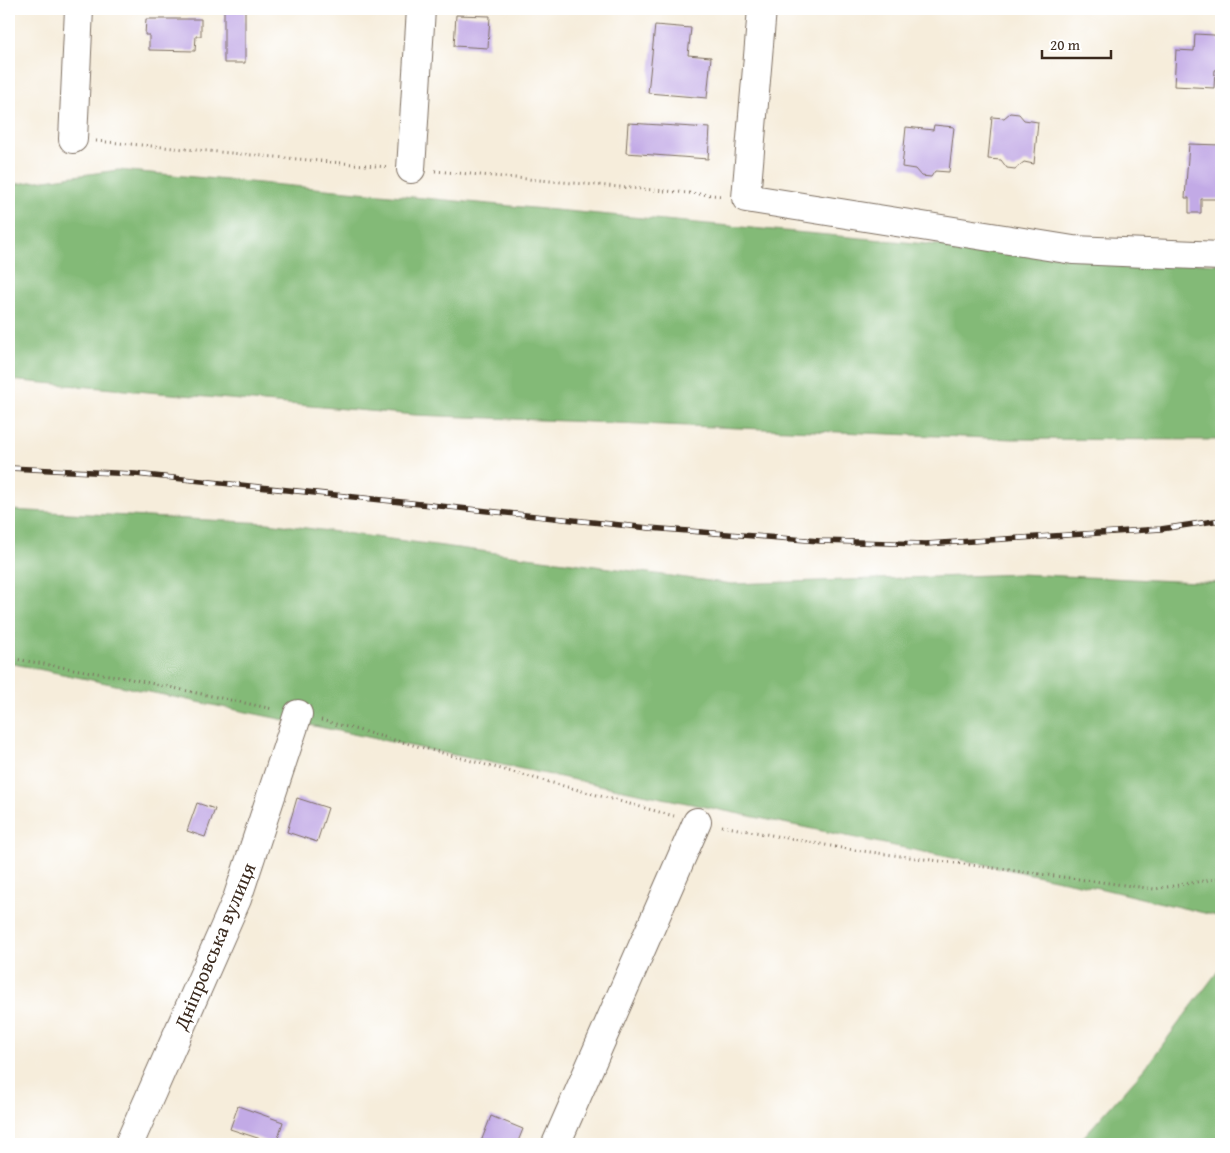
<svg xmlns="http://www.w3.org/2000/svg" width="1230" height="1153" font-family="'Gentium Book Plus',serif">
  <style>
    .forest { fill: #83ba77; stroke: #5f724a }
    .building { fill: #c2aae6 }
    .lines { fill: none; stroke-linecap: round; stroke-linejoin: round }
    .minor-casing { stroke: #7c6e60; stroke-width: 30 }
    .path { stroke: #7c6e60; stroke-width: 3; stroke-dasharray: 1 4; stroke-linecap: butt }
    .minor { stroke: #fff; stroke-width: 28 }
    .rail-casing { stroke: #3b2a1e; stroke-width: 5.5 }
    .rail { stroke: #fff; stroke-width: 4; stroke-dasharray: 11; stroke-linecap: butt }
    .labels { text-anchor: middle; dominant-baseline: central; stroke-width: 5; stroke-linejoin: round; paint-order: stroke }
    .street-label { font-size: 20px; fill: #3b2a1e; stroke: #fff }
  </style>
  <rect width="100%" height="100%" fill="#fff"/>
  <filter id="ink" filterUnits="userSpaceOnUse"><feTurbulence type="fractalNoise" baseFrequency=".02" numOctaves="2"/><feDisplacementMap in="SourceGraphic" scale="10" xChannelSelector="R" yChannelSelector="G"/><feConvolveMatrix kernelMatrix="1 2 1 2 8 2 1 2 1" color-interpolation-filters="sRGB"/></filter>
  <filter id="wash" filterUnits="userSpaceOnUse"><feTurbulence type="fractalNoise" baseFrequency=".0096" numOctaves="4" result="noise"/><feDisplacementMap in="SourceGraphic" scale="20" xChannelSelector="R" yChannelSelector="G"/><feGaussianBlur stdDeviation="1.12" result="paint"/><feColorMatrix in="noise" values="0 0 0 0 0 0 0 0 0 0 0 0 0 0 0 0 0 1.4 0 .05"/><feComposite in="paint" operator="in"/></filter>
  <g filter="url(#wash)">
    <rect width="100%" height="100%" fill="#f6eddb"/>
    <path class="forest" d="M118,170l961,88 142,6v176l-208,-1 -598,-24 -406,-35v-195z
      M9,510l259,13 464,61 287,-10 202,9v334l-118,-28 -1094,-226z
      M1221,967v177h-144l68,-76z"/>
    <g id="blocks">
      <path class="building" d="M224,10h21v53h-21z
        M456,15l34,1 -2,32 -34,-2z
        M146,19h55v17h-5l-1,15 -46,-1v-15h-4z
        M655,25l36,3 -3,27 23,2 -4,41 -59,-5z
        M1195,34l19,1 7,8v26l-6,1 -1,18 -40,-2 2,-36 18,1z
        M1010,113l9,1 5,6 14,2 -4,42 -10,-2 -9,7 -8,-1 -6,-8 -13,-1 4,-42 12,1z
        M628,123l82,5 -2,31 -82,-6z
        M934,125l20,2 -5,45 -14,-1 -4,6 -10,-1 -6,-7 -13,-2 4,-40 27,3z
        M1189,144l32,1v54h-20v14h-12v-15h-4z
        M297,798l31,10 -11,34 -30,-10z
        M197,803l18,6 -10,28 -18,-6z
        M238,1106l45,16 -7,22 -46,-15z
        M491,1116l32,13 -6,15h-37z"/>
    </g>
  </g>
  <g filter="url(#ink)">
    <use href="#blocks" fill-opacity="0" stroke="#7c6e60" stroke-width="1"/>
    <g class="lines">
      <g class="minor-casing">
        <path id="minor" d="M762,9l-16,189 327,52 148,6
          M73,139l6,-130
          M411,169l10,-160
          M129,1144l108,-245 61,-185
          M556,1144l141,-322"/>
      </g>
      <path class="path" d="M96,141l291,26
        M435,171l288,25
        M9,658l117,20 147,31
        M321,720l353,96
        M722,826l125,23 308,40 66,-11"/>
      <use href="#minor" class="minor"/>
      <g class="rail-casing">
        <path id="rail" d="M9,468l126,6 514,54 171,13 106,3 235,-15 60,-9"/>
      </g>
      <use href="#rail" class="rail"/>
    </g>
  </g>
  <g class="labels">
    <g class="street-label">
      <text transform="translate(214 946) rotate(-67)">Дніпровська вулиця</text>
    </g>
  </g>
  <rect width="1230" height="1153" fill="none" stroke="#fff" stroke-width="30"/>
  <path d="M1042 50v8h69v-8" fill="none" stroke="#3b2a1e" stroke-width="2.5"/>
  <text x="1050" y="50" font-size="15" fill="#3b2a1e" stroke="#ffffff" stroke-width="4" paint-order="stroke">20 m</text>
</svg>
